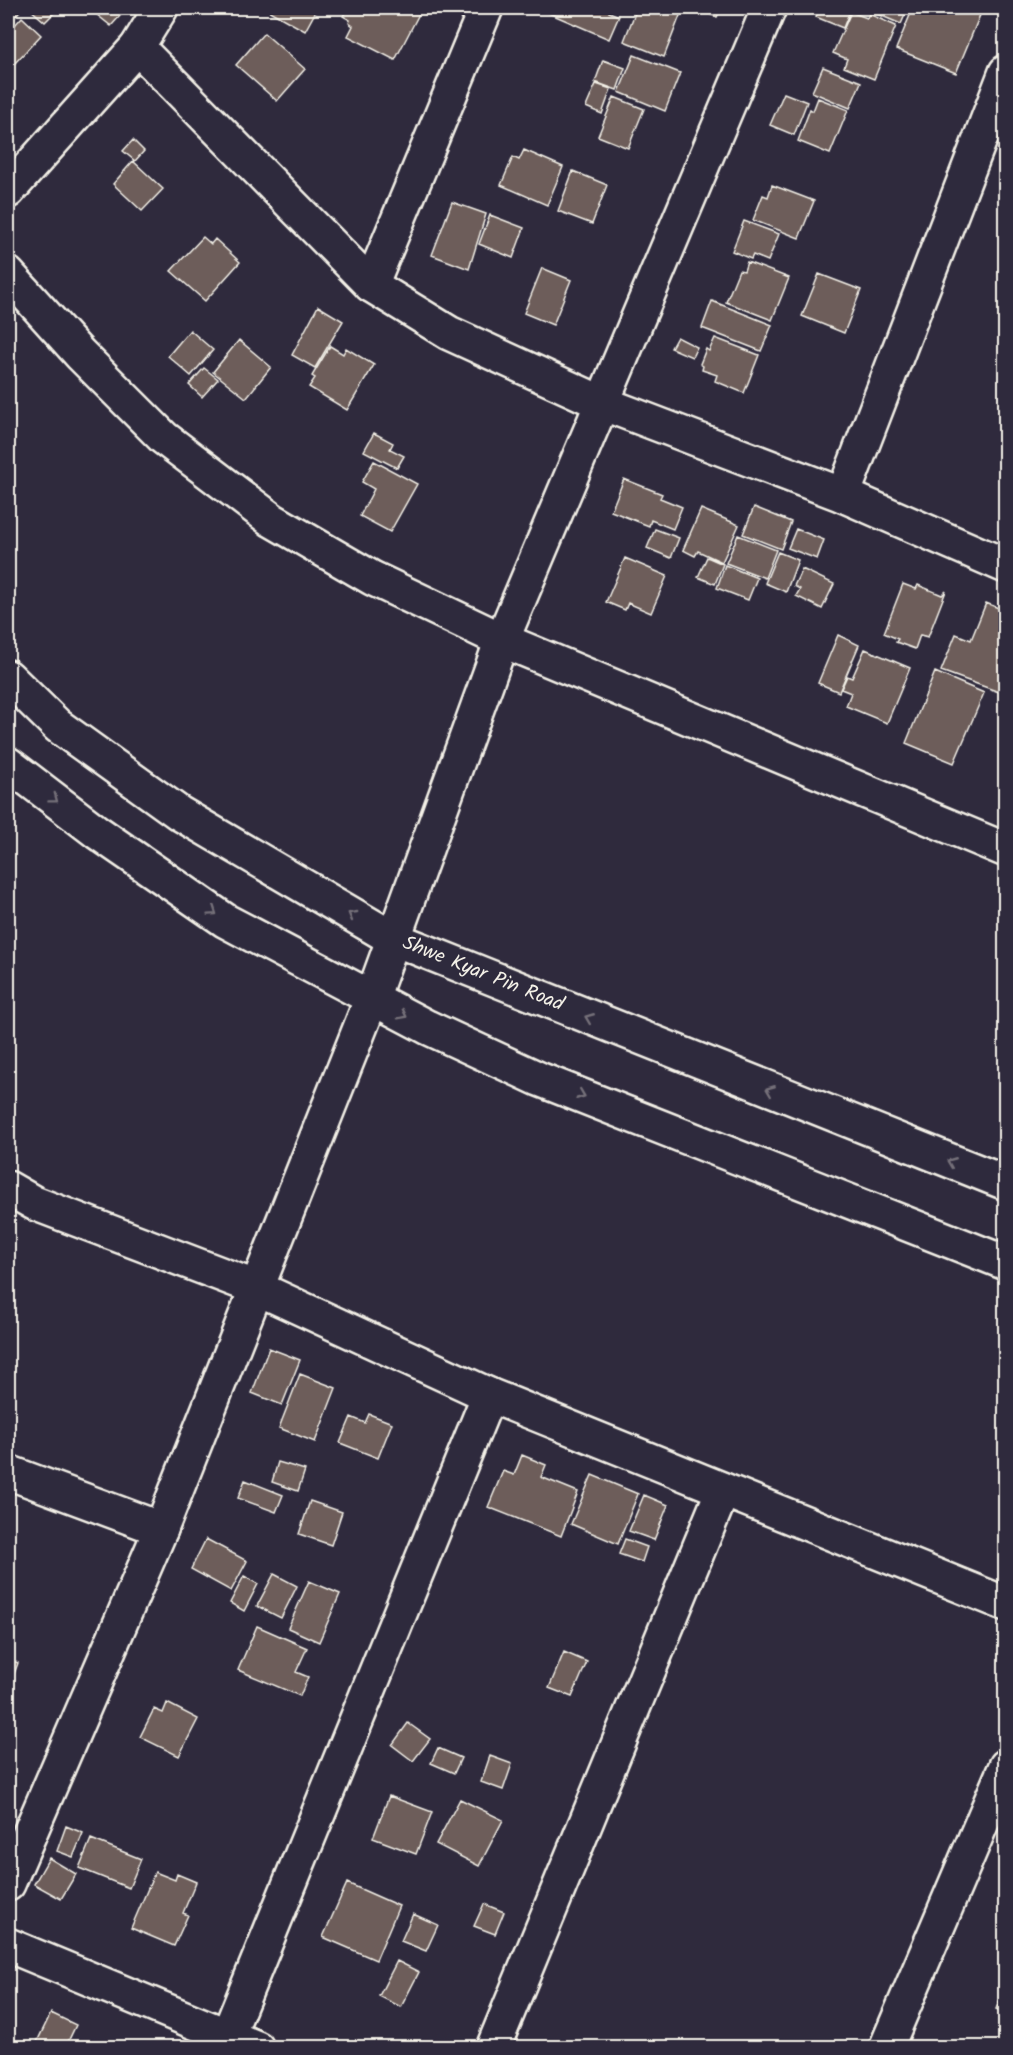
<svg xmlns="http://www.w3.org/2000/svg" width="1013" height="2055" font-family="Kalam,sans-serif">
  <style>
    .building { fill: #6d5d5a; stroke: #f4f1e8; stroke-width: 1.5 }
    .lines { fill: none; stroke-linecap: round; stroke-linejoin: round }
    .minor-casing { stroke: #f4f1e8; stroke-width: 38 }
    .minor { stroke: #2f2a3d; stroke-width: 33 }
    .oneway { stroke: #747079 }
    .labels { text-anchor: middle; dominant-baseline: central; stroke-width: 4.5; stroke-linejoin: round; paint-order: stroke }
    .street-label { font-size: 20px; fill: #f4f1e8; stroke: #2f2a3d }
  </style>
  <rect width="100%" height="100%" fill="#2f2a3d"/>
  <filter id="ink" filterUnits="userSpaceOnUse"><feTurbulence type="fractalNoise" baseFrequency=".0167" numOctaves="2"/><feDisplacementMap in="SourceGraphic" scale="12" xChannelSelector="R" yChannelSelector="G"/><feConvolveMatrix kernelMatrix="1 2 1 2 8 2 1 2 1" color-interpolation-filters="sRGB"/></filter>
  <g filter="url(#ink)">
    <path class="building" d="M8,8h14l-8,10 -6,-6z
      M29,8h30l-14,14z
      M93,8h34l-16,18 -20,-16z
      M264,8h50l3,1 -12,22z
      M348,8h62l10,4 -25,48 -47,-24 5,-10 -4,-3 1,-3 -7,-4z
      M537,8h74l-2,4 10,4 -10,23z
      M637,8h30l14,5 -17,44 -40,-16z
      M693,8h28l-4,9z
      M820,8h31l-8,20 -27,-11z
      M871,8h37l-7,16 -31,-13z
      M913,8h53l14,7 -24,58 -60,-24z
      M851,12l16,6 2,-4 27,12 -22,53 -30,-12 3,-8 -14,-6z
      M22,17l19,18 -26,28 -7,-7v-38l7,7z
      M264,33l41,36 -28,32 -41,-36z
      M634,55l46,18 -15,38 -46,-19z
      M603,60l22,8 -8,22 -22,-8z
      M823,67l38,15 -11,26 -38,-16z
      M596,84l15,5 -9,25 -16,-7z
      M784,93l23,9 -13,33 -24,-10z
      M614,97l30,12 -16,39 -30,-12z
      M818,98l30,12 -18,44 -32,-13 12,-32 3,2z
      M133,140l11,11 -9,10 -12,-10z
      M524,150l39,17 -16,38 -46,-20 12,-28 6,3z
      M133,161l30,28 -21,22 -29,-27z
      M573,171l34,14 -15,39 -34,-13z
      M772,185l42,16 -15,37 -46,-18 10,-25 5,2z
      M452,202l34,12 -17,55 -37,-14z
      M490,215l34,13 -11,30 -34,-14z
      M744,221l35,13 -11,27 -15,-6 -2,4 -19,-8z
      M203,237l8,7 4,-5 25,23 -35,39 -34,-30z
      M747,262l42,16 -17,42 -46,-18 13,-32 5,1z
      M542,268l29,12 -18,45 -29,-12z
      M819,274l42,16 -17,43 -42,-17z
      M712,301l60,24 -11,26 -59,-23z
      M318,306l25,15 -28,47 -23,-13z
      M190,330l23,20 -22,26 -23,-20z
      M677,337l20,10 -5,10 -21,-9z
      M715,338l44,17 -15,38 -29,-12 2,-6 -15,-5 1,-4 -3,-2 6,-15 3,2z
      M239,340l32,27 -25,31 -33,-26z
      M330,346l13,8 3,-6 28,17 -27,45 -38,-23 6,-9 -3,-2z
      M204,368l14,11 -16,18 -13,-12z
      M374,433l19,10 -3,6 14,7 -7,12 -33,-17z
      M374,461l43,23 -27,48 -30,-16 14,-27 -12,-7z
      M624,479l38,15 -2,4 22,9 -9,22 -22,-9 -2,6 -38,-15z
      M754,507l37,15 -10,27 -38,-15z
      M701,509l38,16 -17,37 -24,-11 -3,5 -12,-6z
      M655,529l24,9 -8,20 -24,-10z
      M796,529l28,11 -7,19 -29,-11z
      M738,535l38,15 -11,28 -39,-15z
      M778,552l20,8 -12,32 -21,-9z
      M707,557l16,7 -8,20 -17,-7z
      M625,558l42,18 -16,37 -23,-10 -3,7 -19,-8z
      M725,565l32,13 -9,22 -31,-12z
      M802,569l32,15 -12,25 -26,-13 4,-7 -6,-3z
      M903,584l13,5 2,-4 24,10 4,-4 -18,46 -8,-2 -5,14 -19,-7 2,-3 -14,-6z
      M986,603l20,8v64l-7,17 -58,-21 15,-37 15,6z
      M838,635l21,10 -20,47 -21,-9z
      M865,649l45,19 -23,55 -41,-17 5,-13 -10,-4 6,-13 5,2z
      M935,672l49,21 -30,70 -48,-20z
      M269,1348l31,12 -18,45 -30,-12z
      M300,1374l36,14 -21,54 -36,-14z
      M369,1414l23,9 -14,35 -38,-15 11,-26 14,6z
      M522,1455l24,10 -5,12 37,15 -17,44 -73,-29 15,-36 11,4z
      M278,1462l27,8 -7,21 -26,-9z
      M592,1475l46,19 -20,50 -47,-20z
      M245,1480l38,15 -7,17 -38,-14z
      M644,1495l24,10 -14,35 -25,-9z
      M310,1501l32,11 -11,33 -32,-11z
      M206,1539l41,22 -16,30 -40,-22z
      M625,1539l22,8 -5,15 -23,-8z
      M274,1574l23,12 -16,32 -24,-12z
      M244,1576l14,8 -14,27 -14,-8z
      M309,1581l31,13 -21,48 -31,-14z
      M257,1626l50,22 -11,24 12,5 -8,19 -62,-26z
      M564,1652l23,10 -15,35 -23,-9z
      M8,1659l10,4 -8,22 -2,-1z
      M167,1703l31,16 -19,37 -39,-19 14,-28 9,4z
      M408,1723l22,16 -17,22 -21,-16z
      M438,1748l23,10 -7,15 -23,-10z
      M490,1756l22,8 -9,26 -22,-8z
      M389,1796l43,16 -16,42 -43,-16z
      M460,1799l43,21 -24,46 -43,-22z
      M66,1826l17,7 -10,24 -16,-6z
      M91,1839l50,20 -12,29 -50,-20z
      M49,1858l27,16 -15,25 -27,-15z
      M155,1872l20,8 2,-6 19,8 -13,31 5,2 -14,31 -43,-18z
      M347,1883l52,23 -23,54 -53,-23z
      M484,1904l20,8 -9,22 -21,-8z
      M413,1914l25,11 -12,26 -25,-10z
      M397,1961l22,11 -18,35 -22,-11z
      M1006,1984v29l-10,-4z
      M51,2013l25,12 -11,23h-31z"/>
    <g class="lines">
      <g class="minor-casing">
        <g id="minor">
          <path d="M137,47l234,238 78,48 153,70 241,92 163,71"/>
          <path d="M8,191l129,-144 24,-39"/>
          <path d="M8,274l72,80 84,84 108,82 100,58 130,62 504,210"/>
          <path d="M371,285l115,-277"/>
          <path d="M843,495l163,-423"/>
          <path id="s1" d="M8,677l50,49 121,87 213,125 614,245"/>
          <path d="M8,764l89,68 129,89 201,106 112,52 467,184"/>
          <path d="M8,1188l26,15 223,85 232,107 517,209"/>
          <path d="M8,1472l153,57"/>
          <path d="M8,1884l153,-355 211,-531 130,-358 267,-632"/>
          <path d="M8,1945l249,103"/>
          <path d="M228,2035l261,-640"/>
          <path d="M493,2048l230,-558"/>
          <path d="M886,2048l120,-282"/>
        </g>
      </g>
      <use href="#minor" class="minor"/>
    </g>
    <defs><path id="oneway-chevron" d="M-2-3.5L2.5 0L-2 3.5" fill="none" stroke-width="1.6" stroke-linecap="round" stroke-linejoin="round" transform="scale(1.5)"/></defs>
    <g class="oneway">
      <use href="#oneway-chevron" transform="translate(54 799) rotate(37)"/>
      <use href="#oneway-chevron" transform="translate(213 912) rotate(35)"/>
      <use href="#oneway-chevron" transform="translate(352 915) rotate(-150)"/>
      <use href="#oneway-chevron" transform="translate(403 1015) rotate(27)"/>
      <use href="#oneway-chevron" transform="translate(589 1018) rotate(-158)"/>
      <use href="#oneway-chevron" transform="translate(770 1090) rotate(-158)"/>
      <use href="#oneway-chevron" transform="translate(581 1095) rotate(22)"/>
      <use href="#oneway-chevron" transform="translate(951 1162) rotate(-158)"/>
    </g>
  </g>
  <g class="labels">
    <g class="street-label">
      <text stroke="none"><textPath href="#s1" startOffset="564">Shwe Kyar Pin Road</textPath></text>
    </g>
  </g>
  <rect width="1013" height="2055" fill="none" stroke="#2f2a3d" stroke-width="30"/>
  <rect x="15" y="15" width="983" height="2025" fill="none" stroke="#f4f1e8" stroke-width="2" filter="url(#ink)"/>
</svg>
